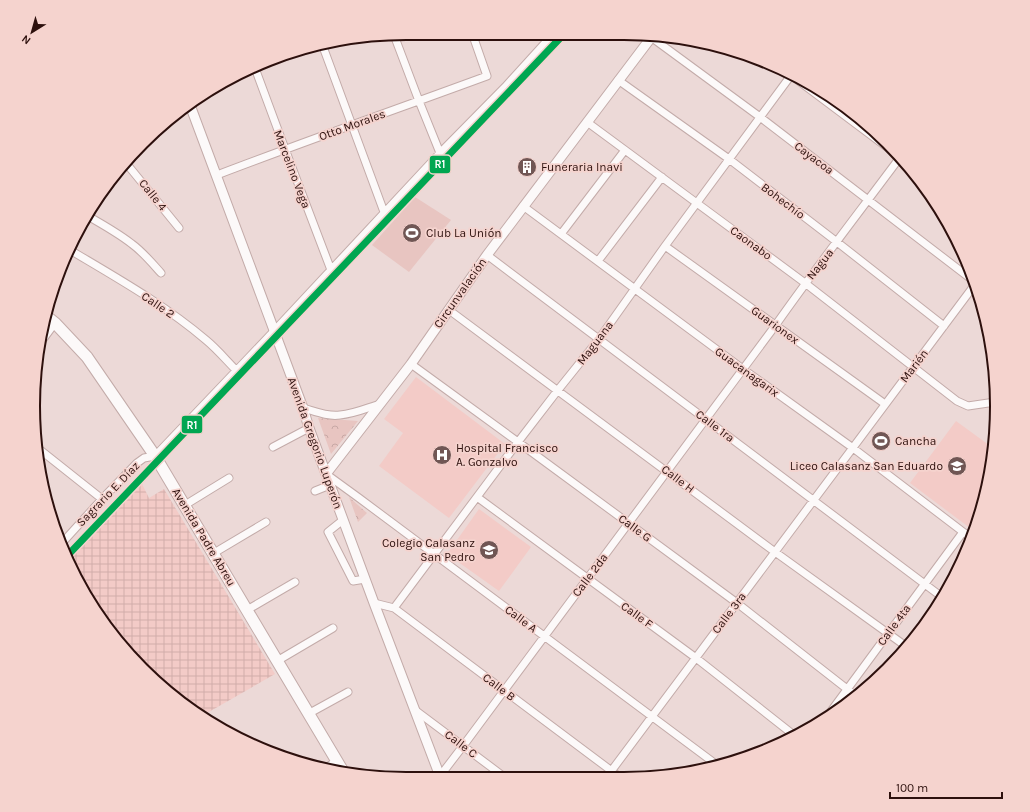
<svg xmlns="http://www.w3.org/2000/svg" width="1030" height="812" font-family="Karla,sans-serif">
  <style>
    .built { fill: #f3cbc7 }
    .industrial { fill: url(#industrial-grid) }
    .grass { fill: #e8c5c1 }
    .park { fill: url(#park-crowns) }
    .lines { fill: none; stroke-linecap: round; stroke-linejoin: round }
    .street-casing { stroke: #c3aba9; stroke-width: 9 }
    .secondary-casing { stroke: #c3aba9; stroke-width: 11 }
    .primary-casing { stroke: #c3aba9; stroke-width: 13 }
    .street { stroke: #fcf9f9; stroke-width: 7 }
    .secondary { stroke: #fcf9f9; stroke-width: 9 }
    .primary { stroke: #fcf9f9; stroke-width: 11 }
    .rail-1-casing { stroke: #f5d3ce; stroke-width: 10 }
    .rail-1 { stroke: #00a651; stroke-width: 7 }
    .labels { text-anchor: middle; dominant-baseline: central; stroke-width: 3.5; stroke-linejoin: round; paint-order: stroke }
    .street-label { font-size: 12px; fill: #2d100d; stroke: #f5d3ce }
    .poi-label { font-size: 12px; fill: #2d100d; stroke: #f5d3ce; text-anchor: start }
    .rim { fill: none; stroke: #2d100d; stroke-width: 2 }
    .line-badge { stroke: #f5d3ce; stroke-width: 1.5 }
    .badge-label { font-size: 11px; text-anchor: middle; font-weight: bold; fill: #fff }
  </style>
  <defs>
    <pattern id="industrial-grid" width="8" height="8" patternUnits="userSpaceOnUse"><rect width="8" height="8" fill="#f3cbc7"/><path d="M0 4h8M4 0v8" fill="none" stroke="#d1adaa"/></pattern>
    <pattern id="park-crowns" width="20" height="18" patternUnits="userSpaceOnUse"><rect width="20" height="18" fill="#e8c5c1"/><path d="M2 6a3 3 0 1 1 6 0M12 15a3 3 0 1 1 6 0" fill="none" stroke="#c7a8a5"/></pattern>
  </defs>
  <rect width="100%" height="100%" fill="#ecd9d7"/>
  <path class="built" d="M416,377l89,67 -56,74 -70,-52 24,-33 -19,-14z
    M956,421l37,27 -9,54 -10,29 -64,-48z
    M479,509l52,38 -32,44 -52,-37z"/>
  <path class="industrial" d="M140,480l9,18 15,-9 111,185 -75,43 -58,-47 -59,-77 -15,-36z"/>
  <path class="grass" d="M415,197l36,23 -42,52 -37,-27z"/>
  <path class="park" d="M318,418l40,3 -27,33z
    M349,497l18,16 -9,9z"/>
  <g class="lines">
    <g class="street-casing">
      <path id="street" d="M394,35l25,66 21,52
        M651,37l109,80 215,165
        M322,44l62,168
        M255,68l30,81 46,121
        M788,73l100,75
        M618,80l111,79 108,83 107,84
        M587,122l218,161 152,118 11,5 27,-4
        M126,163l53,65
        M217,175c89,-34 180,-66 270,-99l-15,-43
        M523,206l220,163 110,79 118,90
        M86,215c16,9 32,18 46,29 11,8 20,19 29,29
        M561,234l64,-84
        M665,246l220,158
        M70,250c47,28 95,55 136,90 11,9 20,20 30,30
        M487,255l455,342
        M598,261l64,-84
        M449,310l326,242 132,95
        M41,342l14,-19
        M411,364l107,78 219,161 119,93
        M303,408c11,3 25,9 37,7 14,-1 27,-7 40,-11
        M273,447l36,-19
        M39,449l63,50
        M326,474l33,24 358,267
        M315,491l15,-6
        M477,497l219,161 99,78
        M185,505l44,-27
        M343,520l-15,12 25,49 12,-2
        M62,543l40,-44 35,-36 7,-5 11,-2 119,-125 166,-178 65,-66 49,-54
        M214,553l52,-31
        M374,603l20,5 227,170
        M394,608l124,-166 40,-52 41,-51 66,-93 127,-172
        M247,610l48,-28
        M277,661l56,-33
        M415,710l92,69
        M308,714l40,-22
        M826,718l137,-186
        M324,769l13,-8
        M606,778l370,-495
        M436,779l4,-3 23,-30 312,-420c40,-57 82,-111 123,-166"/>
    </g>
    <g class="secondary-casing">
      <path id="secondary" d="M190,105l113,303 6,20 65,175 67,176
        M326,474l85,-110 76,-109 166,-220"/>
    </g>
    <g class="primary-casing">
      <path id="primary" d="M45,315l10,8 32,34 68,99 189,317"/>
    </g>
    <use href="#street" class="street"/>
    <use href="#secondary" class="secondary"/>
    <use href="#primary" class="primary"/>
    <g class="rail-1-casing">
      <path id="rail-1" d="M68,555l496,-521"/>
    </g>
    <use href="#rail-1" class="rail-1"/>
  </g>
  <defs>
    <g id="building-disc" transform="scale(1)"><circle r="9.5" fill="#705654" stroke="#f5d3ce"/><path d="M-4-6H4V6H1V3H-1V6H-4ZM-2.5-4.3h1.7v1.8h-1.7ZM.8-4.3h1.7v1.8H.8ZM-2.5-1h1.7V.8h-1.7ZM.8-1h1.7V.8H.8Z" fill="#fff"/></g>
    <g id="stadium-disc" transform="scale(1)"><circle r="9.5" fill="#705654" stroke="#f5d3ce"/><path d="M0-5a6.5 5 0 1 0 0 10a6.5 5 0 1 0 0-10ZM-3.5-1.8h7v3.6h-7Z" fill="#fff"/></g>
    <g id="hospital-disc" transform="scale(1)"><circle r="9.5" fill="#705654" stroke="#f5d3ce"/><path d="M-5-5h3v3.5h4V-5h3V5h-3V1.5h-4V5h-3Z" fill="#fff"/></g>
    <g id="school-disc" transform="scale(1)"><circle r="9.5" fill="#705654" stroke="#f5d3ce"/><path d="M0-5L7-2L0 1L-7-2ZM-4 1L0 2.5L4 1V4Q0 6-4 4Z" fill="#fff"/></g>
  </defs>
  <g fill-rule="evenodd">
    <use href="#building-disc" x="527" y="167"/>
    <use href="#stadium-disc" x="412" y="233"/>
    <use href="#stadium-disc" x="881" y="441"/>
    <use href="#hospital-disc" x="442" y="455"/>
    <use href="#school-disc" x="957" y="466"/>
    <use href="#school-disc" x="489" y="550"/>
  </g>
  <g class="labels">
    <g class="street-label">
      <text transform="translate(352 125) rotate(-20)">Otto Morales</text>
      <text transform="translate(814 158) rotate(37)">Cayacoa</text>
      <text transform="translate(292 169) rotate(69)">Marcelino Vega</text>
      <text transform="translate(153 195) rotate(51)">Calle 4</text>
      <text transform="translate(783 201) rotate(37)">Bohechío</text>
      <text transform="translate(751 243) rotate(36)">Caonabo</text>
      <text transform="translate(820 264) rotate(-52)">Nagua</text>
      <text transform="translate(460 293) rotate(-55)">Circunvalación</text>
      <text transform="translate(158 305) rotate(34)">Calle 2</text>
      <text transform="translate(775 325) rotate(36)">Guarionex</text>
      <text transform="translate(595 343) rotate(-53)">Maguana</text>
      <text transform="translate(914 366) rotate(-53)">Marién</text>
      <text transform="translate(747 372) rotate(36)">Guacanagarix</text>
      <text transform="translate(715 426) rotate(37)">Calle 1ra</text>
      <text transform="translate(315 443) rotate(70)">Avenida Gregorio Luperón</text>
      <text transform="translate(678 479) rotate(37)">Calle H</text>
      <text transform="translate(108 494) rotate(-46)">Sagrario E. Díaz</text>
      <text transform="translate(635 528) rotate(36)">Calle G</text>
      <text transform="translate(204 537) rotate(59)">Avenida Padre Abreu</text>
      <text transform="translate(590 575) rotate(-53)">Calle 2da</text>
      <text transform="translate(729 613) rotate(-53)">Calle 3ra</text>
      <text transform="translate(637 615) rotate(36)">Calle F</text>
      <text transform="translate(521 619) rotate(37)">Calle A</text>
      <text transform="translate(894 625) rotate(-54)">Calle 4ta</text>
      <text transform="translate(499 687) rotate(37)">Calle B</text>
      <text transform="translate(461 744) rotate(37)">Calle C</text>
    </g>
    <g class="poi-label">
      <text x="541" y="167">Funeraria Inavi</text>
      <text x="426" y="233">Club La Unión</text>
      <text x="895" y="441">Cancha</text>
      <text x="456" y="448">Hospital Francisco<tspan x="456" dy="14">A. Gonzalvo</tspan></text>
      <text x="943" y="466" text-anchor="end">Liceo Calasanz San Eduardo</text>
      <text x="475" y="543" text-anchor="end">Colegio Calasanz<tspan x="475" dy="14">San Pedro</tspan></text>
    </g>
  </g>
  <path d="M0 0H1030V812H0ZM406 40H624A366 366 0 0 1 990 406V406A366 366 0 0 1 624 772H406A366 366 0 0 1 40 406V406A366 366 0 0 1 406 40Z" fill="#f5d3ce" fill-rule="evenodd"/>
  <path class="rim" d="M406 40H624A366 366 0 0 1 990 406V406A366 366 0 0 1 624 772H406A366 366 0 0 1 40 406V406A366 366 0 0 1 406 40Z"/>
  <g class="line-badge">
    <rect x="429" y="155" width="22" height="19" rx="4" fill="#00a651"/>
    <rect x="181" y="415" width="22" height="19" rx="4" fill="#00a651"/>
  </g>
  <g class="badge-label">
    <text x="440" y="168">R1</text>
    <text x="192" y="429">R1</text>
  </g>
  <g transform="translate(32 32) rotate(217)" stroke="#f5d3ce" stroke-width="3" paint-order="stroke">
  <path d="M0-3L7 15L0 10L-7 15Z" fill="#2d100d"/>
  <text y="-6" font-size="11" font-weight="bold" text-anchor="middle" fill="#2d100d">N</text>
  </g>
  <path d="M890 792v6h112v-6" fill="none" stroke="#2d100d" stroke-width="2"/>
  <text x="896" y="792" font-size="12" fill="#2d100d" stroke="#f5d3ce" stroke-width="3" paint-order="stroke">100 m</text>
</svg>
